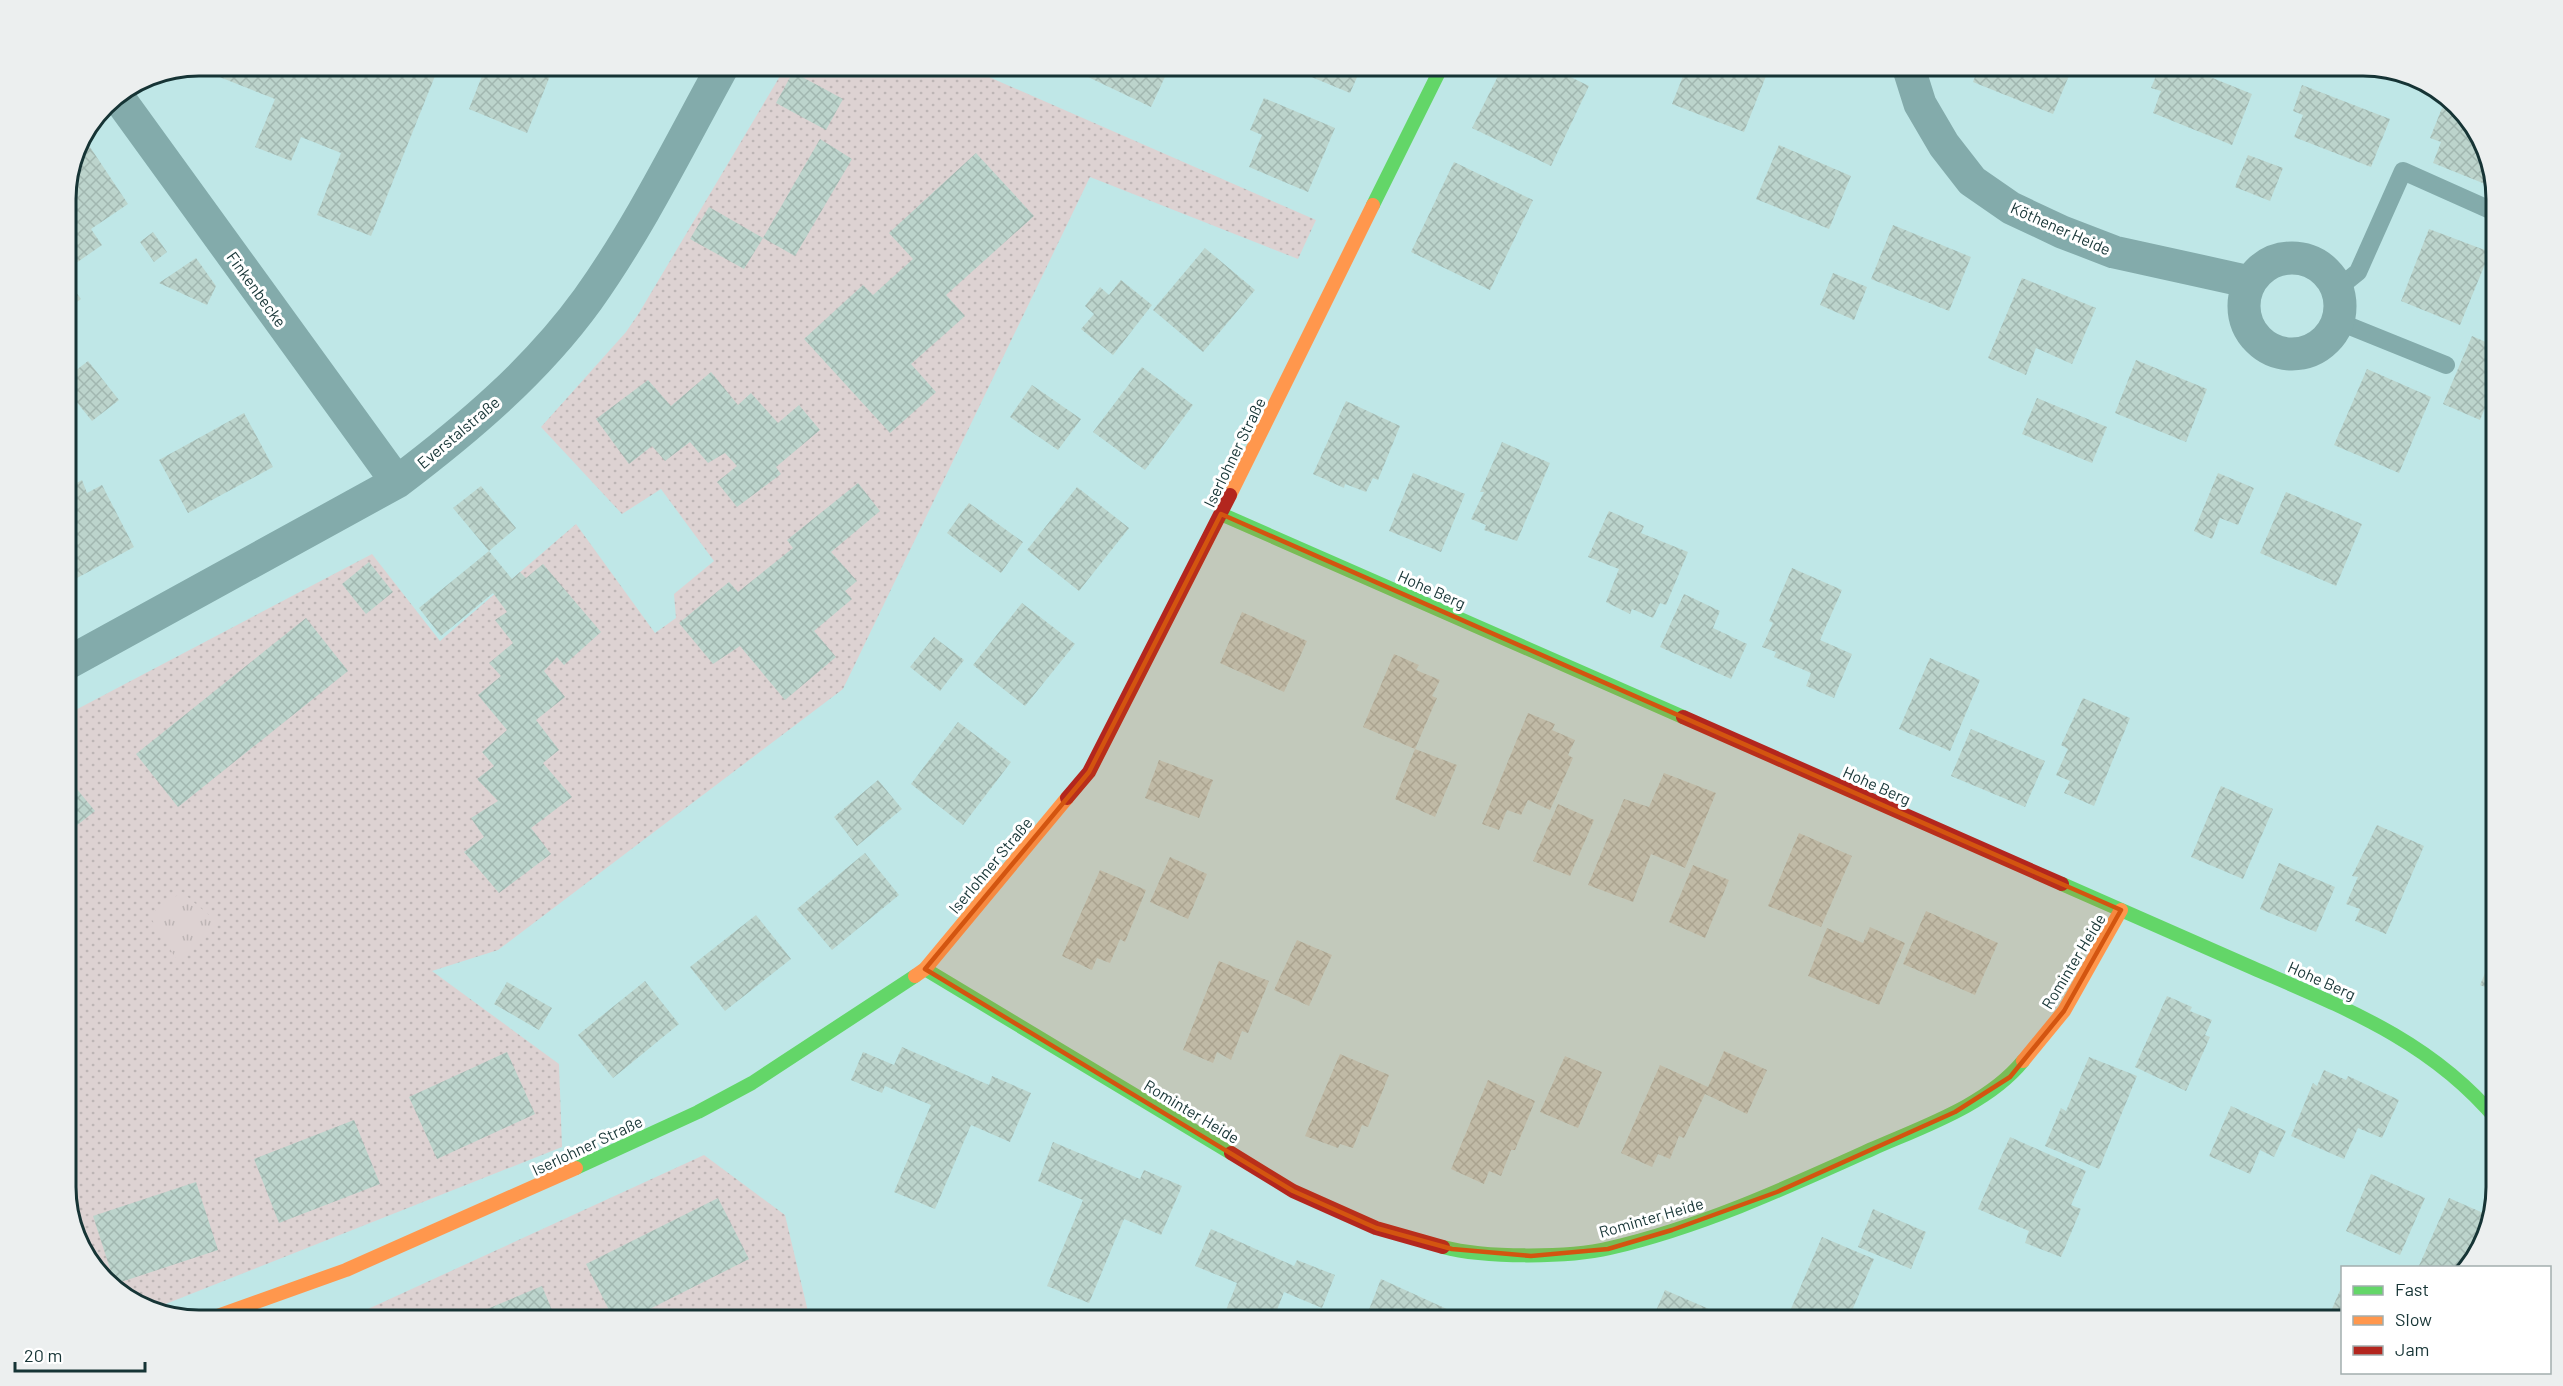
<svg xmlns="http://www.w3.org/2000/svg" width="2563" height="1386" font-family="Barlow,sans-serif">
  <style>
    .grass { fill: url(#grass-dots) }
    .park { fill: url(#park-tufts) }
    .building { fill: url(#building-cross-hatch) }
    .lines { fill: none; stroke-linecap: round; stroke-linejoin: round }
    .lane { stroke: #83abab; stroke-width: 18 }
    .street { stroke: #83abab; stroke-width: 33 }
    .fast { stroke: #63d668; stroke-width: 14 }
    .slow { stroke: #ff974d; stroke-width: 14 }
    .jam { stroke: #b3261e; stroke-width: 14 }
    .marked { fill: #d35510; fill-opacity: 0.2; stroke: #d35510; stroke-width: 4.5; stroke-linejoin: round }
    .labels { text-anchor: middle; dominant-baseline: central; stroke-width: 6; stroke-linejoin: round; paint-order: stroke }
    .street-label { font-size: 16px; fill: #163435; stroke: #fff }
    .rim { fill: none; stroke: #163435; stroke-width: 3 }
  </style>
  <defs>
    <pattern id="grass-dots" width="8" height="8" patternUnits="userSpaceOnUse" patternTransform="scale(1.5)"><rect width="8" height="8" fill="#ddd2d2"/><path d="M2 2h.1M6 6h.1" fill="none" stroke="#bdb5b5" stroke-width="1.8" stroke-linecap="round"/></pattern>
    <pattern id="park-tufts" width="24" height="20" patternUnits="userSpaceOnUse" patternTransform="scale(1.5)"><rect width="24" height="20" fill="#ddd2d2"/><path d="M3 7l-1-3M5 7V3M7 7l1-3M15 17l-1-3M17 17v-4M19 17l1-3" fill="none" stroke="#bdb5b5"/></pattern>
    <pattern id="building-cross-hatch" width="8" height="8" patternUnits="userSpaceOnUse" patternTransform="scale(1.5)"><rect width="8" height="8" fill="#bcd4cc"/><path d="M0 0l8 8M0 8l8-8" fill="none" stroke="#a1b7b0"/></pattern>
  </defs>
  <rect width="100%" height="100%" fill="#bfe7e7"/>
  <path class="grass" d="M786,66h178l352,154 -18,39 -208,-82 -247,512 -345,261 -66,21 127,93 3,83 -409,162 -13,-3 -51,-45 -23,-66v-480l306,-161 68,87 136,-117 79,109 21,-15 -2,-24 40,-33 -53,-72 -39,25 -81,-87 85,-95 13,-19z
    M704,1155l81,60 25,105h-466z"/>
  <path class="park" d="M182,892l35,30 -39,40 -29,-47z"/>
  <path class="building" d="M209,66h135l27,11 4,-11h64l-68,170 -54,-21 24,-62 -40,-16 -10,24 -36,-14 20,-48 -68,-27z
    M486,66h68l-27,67 -58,-24z
    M1065,66h105l-19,41z
    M1285,66h77l-12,27z
    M1503,66h45l41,20 -38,80 -79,-38z
    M1687,66h53l26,10 -22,56 -72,-28z
    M1979,66h94l-20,48 -80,-32z
    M2160,66h23l69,28 -20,51 -79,-32 8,-22 -10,-3z
    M793,72l50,27 -17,31 -50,-27z
    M2302,85l88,34 -19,48 -77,-30 9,-22 -10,-4z
    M1264,98l71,30 -27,64 -59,-25 13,-32 -12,-5z
    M2442,108l22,8 11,10 20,62 -62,-25 8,-21 -11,-4z
    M84,138l44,66 -37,25 11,16 -36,25v-23l4,-3 -4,-5v-48l10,-43z
    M820,139l32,20 -57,97 -32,-18z
    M1779,145l72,31 -22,53 -73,-30z
    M976,153l58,63 -88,79 19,21 -54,48 25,28 -46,41 -86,-94 59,-54 10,10 40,-36 -24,-26z
    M2248,155l35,13 -13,33 -35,-14z
    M1454,162l79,38 -43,90 -79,-38z
    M709,207l54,31 -19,31 -54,-30z
    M1893,225l78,32 -22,54 -78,-32z
    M2429,229l61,23 -30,73 -59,-24z
    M153,232l14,20 -13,10 -14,-20z
    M1205,248l50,42 -52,62 -50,-42z
    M196,258l20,28 -9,19 -48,-22z
    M1833,273l34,14 -13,33 -34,-15z
    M2022,278l74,30 -24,56 -36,-16 -10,27 -38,-17z
    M66,279l15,20 -15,11z
    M1121,280l31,25 -39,50 -32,-26 13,-15 -9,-8 15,-19 9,8z
    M2472,336l25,11v20l-9,20 5,2 -13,31 -37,-16z
    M2136,360l71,29 -21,53 -71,-29z
    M88,361l31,39 -27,21 -26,-32v-11z
    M1142,367l51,38 -48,65 -52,-38z
    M2367,369l64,28 -32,76 -65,-28z
    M711,372l27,33 13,-12 27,30 21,-18 21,25 -44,37 5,7 -44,33 -20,-25 20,-16 -12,-13 -17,10 -18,-21 -25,19 -13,-15 -23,18 -33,-45 52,-39 23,26z
    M1032,385l49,34 -23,31 -48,-33z
    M2037,398l70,29 -15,36 -70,-29z
    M1346,401l54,25 -22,54 -5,-2 -7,14 -21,-8 -1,4 -31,-14z
    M244,413l29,54 -85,46 -29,-53z
    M1502,442l48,21 -33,78 -33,-11 2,-5 -15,-6 13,-27h-4z
    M1413,473l52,21 -24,58 -52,-21z
    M2218,473l36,15 -16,37 -18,-7 -8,21 -18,-8z
    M82,480l5,13 15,-8 32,62 -68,37v-95z
    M858,483l22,28 -49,41 26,29 -12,10 7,8 -38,32 22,26 -51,43 -45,-54 -27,18 -34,-41 50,-41 9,10 55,-44 -6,-8z
    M481,486l35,42 -27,23 -36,-43z
    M1077,487l52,41 -50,63 -52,-41z
    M2286,492l76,32 -26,62 -76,-33z
    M969,503l54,39 -22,31 -54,-40z
    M1609,511l35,15 -3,7 47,19 -22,53 -6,-2 -7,15 -21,-9 -2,5 -24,-12 13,-33 -31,-12z
    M489,551l23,28 8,-7 6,6 17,-14 58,68 -37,33 -7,-8 -13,14 21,26 -29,23 23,30 -16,13 29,34 -41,31 20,26 -52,39 -35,-41 20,-15 -13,-19 27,-17 -21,-22 17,-13 -12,-14 25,-22 -29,-35 23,-19 -12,-13 24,-20 -18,-23 12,-8 -14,-19 -52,43 -22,-28z
    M369,562l24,30 -27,22 -24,-30z
    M1792,568l50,22 -22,50 32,14 -18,44 -28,-12 5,-13 -37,-16 2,-5 -14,-5 11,-24 -4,-2z
    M1684,594l36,17 -7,17 34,16 -16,35 -71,-32z
    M1022,603l53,41 -50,62 -52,-41z
    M1242,612l65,29 -23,51 -64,-29z
    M306,618l42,53 -170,136 -42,-53z
    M934,637l30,23 -24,31 -30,-24z
    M1394,654l25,11 -3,5 24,10 -8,16 5,2 -22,51 -52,-22z
    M1930,658l50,22 -30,71 -51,-22z
    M2083,698l47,20 -36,88 -30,-13 6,-12 -14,-6 12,-26 -7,-4z
    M1528,713l27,11 -3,6 23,10 -7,15 5,3 -23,52 -22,-10 -7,15 -14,-5 -8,20 -17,-6z
    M958,722l53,40 -48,63 -52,-41z
    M1971,729l74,32 -20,46 -74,-31z
    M1415,749l42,16 -22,52 -40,-18z
    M1159,760l54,20 -14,38 -54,-20z
    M1664,773l52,20 -31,75 -34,-14 -18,48 -45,-17 36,-86 25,8z
    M66,776l29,35 -29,23z
    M878,780l24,29 -45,37 -23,-29z
    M2221,786l52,23 -30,70 -52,-22z
    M1558,804l36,16 -24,56 -37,-15z
    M2377,825l47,21 -38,88 -31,-13 5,-12 -14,-5 12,-27 -6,-1z
    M1799,833l53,23 -31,71 -53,-21z
    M865,853l34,42 -67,55 -35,-41z
    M1170,857l37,17 -19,45 -38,-17z
    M2279,863l56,24 -19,45 -56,-23z
    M1693,865l36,15 -24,58 -36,-16z
    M1100,870l46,20 -21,52 -5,-3 -10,24 -13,-5 -5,12 -30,-14z
    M1926,911l72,32 -23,52 -72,-31z
    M756,915l35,44 -66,52 -35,-44z
    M1870,927l35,16 -26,62 -71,-29 19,-48 36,15z
    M1297,940l35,15 -23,51 -35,-16z
    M2497,945v47l-17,-7z
    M1219,961l50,20 -21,52 -6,-2 -11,29 -14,-8 -4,11 -30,-13z
    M645,981l34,43 -66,54 -35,-43z
    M507,982l45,26 -13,22 -45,-26z
    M2167,996l25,11 -2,4 22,9 -7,15 5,2 -24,54 -51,-24z
    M902,1047l87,38 3,-9 39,17 -21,49 -39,-17 -36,84 -41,-17 37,-87 -46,-19 -3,7 -31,-13 12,-28 31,13z
    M1724,1051l43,19 -20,44 -42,-20 -21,44 -5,-2 -9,23 -12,-5 -6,13 -31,-14 39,-88 48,22z
    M507,1052l28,62 -98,45 -28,-62z
    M1340,1054l49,21 -21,52 -6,-2 -9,23 -13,-4 -2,4 -33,-12z
    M1565,1056l37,16 -24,56 -38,-16z
    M2089,1057l48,19 -38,93 -54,-23 16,-38 5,3z
    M2324,1070l22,10 2,-4 51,24 -17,38 -24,-10 -14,31 -53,-23 22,-53 4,3z
    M1488,1080l47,21 -20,49h-4l-10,26 -12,-5 -5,13 -33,-15z
    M2231,1106l55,25 -12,26 -14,-7 -10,24 -41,-18z
    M354,1120l26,64 -101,39 -25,-64z
    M2010,1137l76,34 -15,34 10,4 -20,48 -36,-14 4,-12 -51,-22z
    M1053,1142l87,37 4,-9 38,16 -21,49 -37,-16 -35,84 -42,-17 36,-86 -45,-19z
    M2371,1174l54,24 -25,57 -54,-24z
    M196,1182l22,68 -103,34 -22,-68z
    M718,1198l31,61 -121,61h-14l-28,-56z
    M2449,1198l41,18 -7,30 -19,22h-46z
    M1873,1209l53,23 -15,37 -53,-22z
    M1211,1229l83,37 3,-6 38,15 -13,33 -38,-16 -11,28h-51l15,-37 -42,-17z
    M1822,1237l52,22 -26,61h-55l-6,-2z
    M1381,1279l90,41h-106z
    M542,1286l14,34h-95z
    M2342,1286v34h-15z
    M1665,1290l58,25 -2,5h-69z
    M1480,1309l26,11h-31z"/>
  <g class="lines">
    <path class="lane" d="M2337,289l21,-17 45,-101 94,42
      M2337,321l109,44"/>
    <path class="street" d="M1908,66l12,38 24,41 28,36 39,27 51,24 52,20 136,30
      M118,97l279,385
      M2244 306a48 48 0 1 1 96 0a48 48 0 1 1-96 0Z
      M66,664l331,-182c70,-53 139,-111 191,-183 52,-73 92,-155 135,-233"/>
    <path class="fast" d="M1373,205l69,-139
      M1221,514l462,203
      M2062,884c64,28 128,56 191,84 92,40 178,73 244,152
      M925,969l306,184
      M576,1168l122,-56 54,-29 163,-107
      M1443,1247c41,11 125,11 167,1 91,-21 178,-61 262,-99 52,-23 115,-44 151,-88"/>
    <path class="slow" d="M1230,495l143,-290
      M915,976l10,-7 142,-171
      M2023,1061l41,-50 57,-101
      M206,1320l140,-50 230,-102"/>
    <path class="jam" d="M1683,717l379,167
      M1067,798l22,-26 141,-277
      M1231,1153l62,38 83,37 67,19"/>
  </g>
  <path class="marked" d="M1221,514l900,396 -57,101 -54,66 -55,35 -178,80 -105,38 -64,19 -77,7 -79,-7 -76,-21 -83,-37 -368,-222 164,-197z"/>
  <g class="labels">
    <g class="street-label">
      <text transform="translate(2061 228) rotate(24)">Köthener Heide</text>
      <text transform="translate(257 289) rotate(54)">Finkenbecke</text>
      <text transform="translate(458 432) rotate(-40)">Everstalstraße</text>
      <text transform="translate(1234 452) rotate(-64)">Iserlohner Straße</text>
      <text transform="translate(1432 589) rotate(24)">Hohe Berg</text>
      <text transform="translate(1877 785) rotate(24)">Hohe Berg</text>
      <text transform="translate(990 865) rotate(-50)">Iserlohner Straße</text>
      <text transform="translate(2073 961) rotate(-59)">Rominter Heide</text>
      <text transform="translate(2322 980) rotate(24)">Hohe Berg</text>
      <text transform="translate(1192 1111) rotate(31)">Rominter Heide</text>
      <text transform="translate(587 1145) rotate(-25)">Iserlohner Straße</text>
      <text transform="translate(1651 1217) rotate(-16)">Rominter Heide</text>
    </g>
  </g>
  <path d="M0 0H2563V1386H0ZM199 76H2363A123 123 0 0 1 2486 199V1187A123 123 0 0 1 2363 1310H199A123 123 0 0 1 76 1187V199A123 123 0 0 1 199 76Z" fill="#ecefef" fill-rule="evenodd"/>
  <path class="rim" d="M199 76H2363A123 123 0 0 1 2486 199V1187A123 123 0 0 1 2363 1310H199A123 123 0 0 1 76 1187V199A123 123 0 0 1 199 76Z"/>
  <rect x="2341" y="1266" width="210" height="108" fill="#ffffff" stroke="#a2aeae" stroke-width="1.5"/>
  <rect x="2353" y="1286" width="30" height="9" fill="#63d668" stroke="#a2aeae" stroke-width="1.5"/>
  <text x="2395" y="1296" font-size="18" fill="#163435">Fast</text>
  <rect x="2353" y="1316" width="30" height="9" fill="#ff974d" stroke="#a2aeae" stroke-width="1.5"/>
  <text x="2395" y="1326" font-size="18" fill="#163435">Slow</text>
  <rect x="2353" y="1346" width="30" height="9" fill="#b3261e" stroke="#a2aeae" stroke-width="1.5"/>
  <text x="2395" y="1356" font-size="18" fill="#163435">Jam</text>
  <path d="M15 1362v9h130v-9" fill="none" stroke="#163435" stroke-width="3"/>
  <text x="24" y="1362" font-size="18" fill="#163435" stroke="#ffffff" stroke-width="4.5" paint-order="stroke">20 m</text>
</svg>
